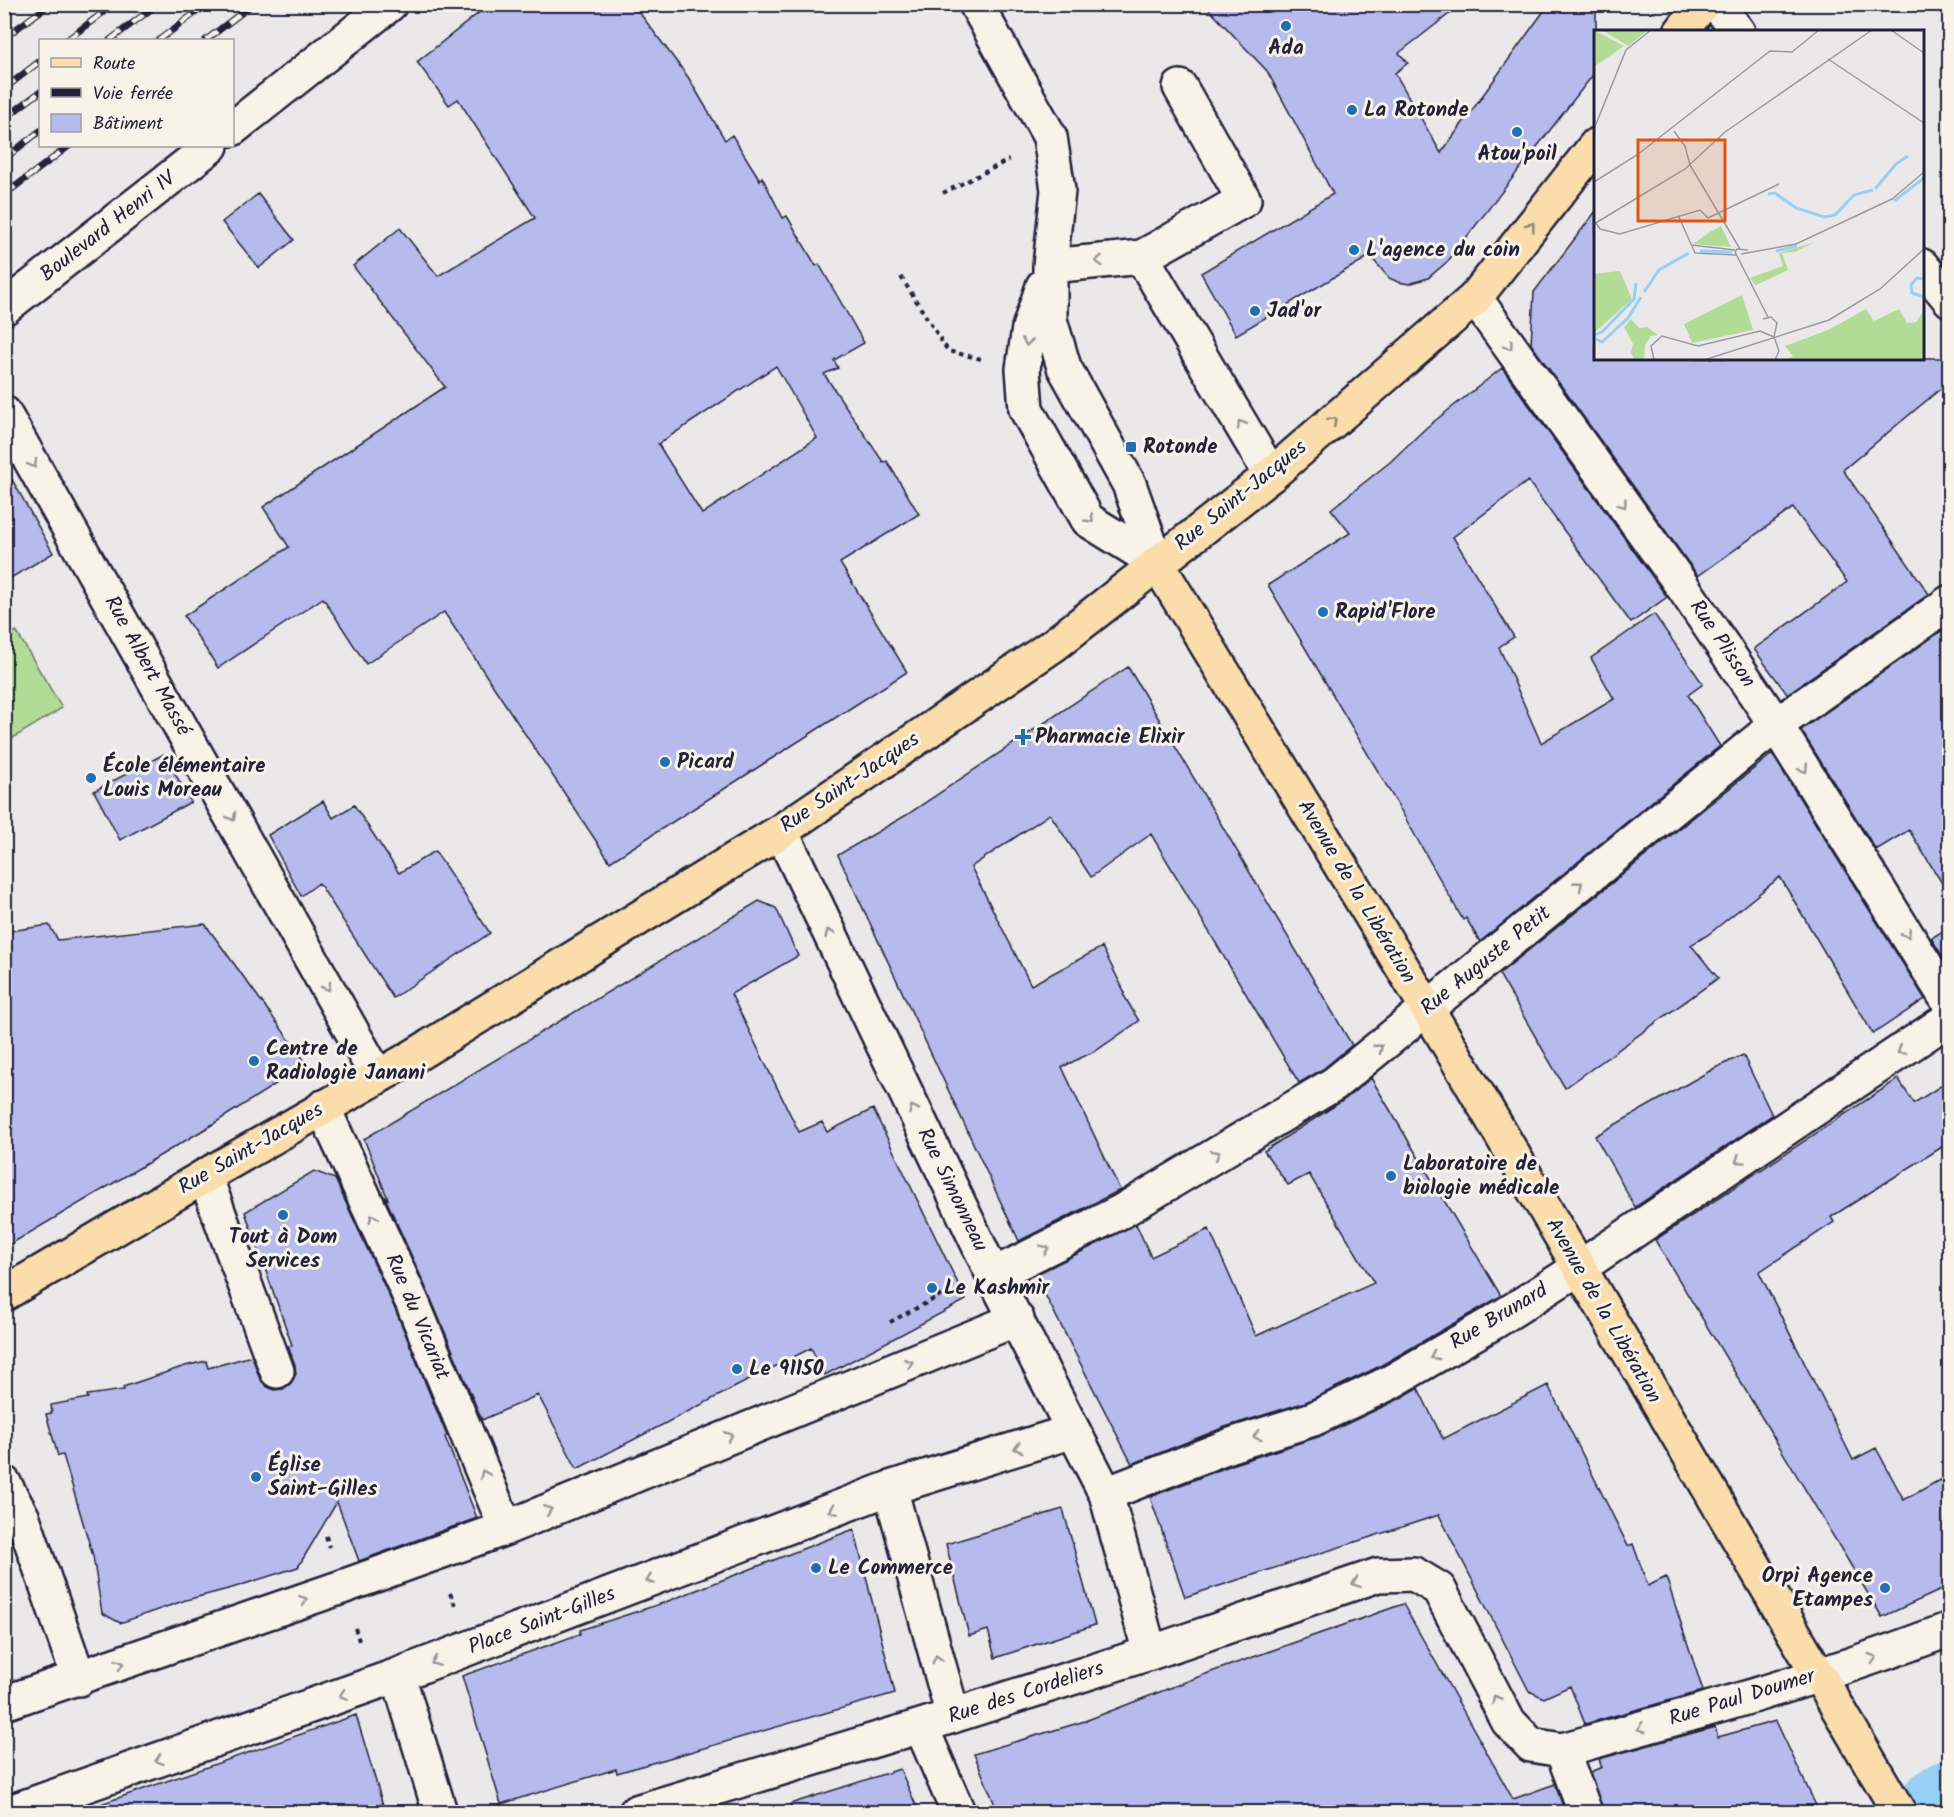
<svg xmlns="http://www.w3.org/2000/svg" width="1954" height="1817" font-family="Kalam,sans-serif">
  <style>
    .green { fill: #b3db98; stroke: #6a7e6a; stroke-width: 1.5 }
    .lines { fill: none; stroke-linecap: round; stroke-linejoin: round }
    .river { stroke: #97cff6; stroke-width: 88 }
    .building { fill: #b6baec; stroke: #22223b; stroke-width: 1.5; fill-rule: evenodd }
    .minor-casing { stroke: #22223b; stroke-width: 38 }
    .major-casing { stroke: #22223b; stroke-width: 38 }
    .path { stroke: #22223b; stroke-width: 4; stroke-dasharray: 4.5 4.5; stroke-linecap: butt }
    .minor { stroke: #f7f3e8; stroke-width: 33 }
    .major { stroke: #faddab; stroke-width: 33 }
    .rail-casing { stroke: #22223b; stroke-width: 7 }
    .rail { stroke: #f7f3e8; stroke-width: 4.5; stroke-dasharray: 14; stroke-linecap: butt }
    .oneway { stroke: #8e8073 }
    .oneway2 { stroke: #97959a }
    .poi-dot { fill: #1f6fb2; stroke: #f7f3e8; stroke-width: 2 }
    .labels { text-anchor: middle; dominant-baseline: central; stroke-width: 6; stroke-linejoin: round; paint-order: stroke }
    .poi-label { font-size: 21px; font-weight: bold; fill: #22223b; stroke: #f7f3e8; text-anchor: start }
    .street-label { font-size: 21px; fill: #22223b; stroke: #f7f3e8 }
    .inset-river { fill: none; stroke: #97cff6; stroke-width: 3 }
    .inset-road { fill: none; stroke: #9a99a3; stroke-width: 1.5 }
    .view { fill: #de560e; fill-opacity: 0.15; stroke: #de560e; stroke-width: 3 }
    .inset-edge { fill: none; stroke: #22223b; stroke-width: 3 }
  </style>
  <rect width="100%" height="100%" fill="#eae8e9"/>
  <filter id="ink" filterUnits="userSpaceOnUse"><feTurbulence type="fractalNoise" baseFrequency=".0167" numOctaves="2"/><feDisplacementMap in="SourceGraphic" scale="12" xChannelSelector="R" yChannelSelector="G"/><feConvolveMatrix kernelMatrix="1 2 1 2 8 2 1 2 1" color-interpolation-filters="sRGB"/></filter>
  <g filter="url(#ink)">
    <path class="green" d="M16,631l46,77 -57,35v-105z"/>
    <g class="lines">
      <path class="river" d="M1939,1812l11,-8"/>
    </g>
    <path class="building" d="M490,4h143l55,73 37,63 7,-5 28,45 2,-3 21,41 4,-2 29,50 3,-2 45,79 -30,17 4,8 -14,6 59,88 4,-1 32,53 -79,49 67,109 -297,190 -166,-250 -78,52 -43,-66 -105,70 -34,-52 105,-69 -26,-40 182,-120 -92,-121 47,-38 38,48 97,-58 -77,-119 -9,6 -32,-43zM776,366l41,72 -115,76 -44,-70z
      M1204,4h258l-63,49 9,10 -13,10 46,80 108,-149h47v67l-148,190 -20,17 -19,6 -11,-2 -9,-4 -19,-22 -134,79 -35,-62 132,-79 -66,-123z
      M258,194l36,46 -35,28 -37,-46z
      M1596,211v147h354v23l-107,89 86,124 -142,100 -33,-45 93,-67 -54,-74 -95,68 -167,-232 3,-52z
      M1502,368l165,229 -36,26 -103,-142 -75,56 61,100 -15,10 42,96 73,-44 -23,-41 63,-44 49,70 -15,11 32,51 -240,196 -14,-24 -3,2 -64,-113 -131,-222 82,-52 -19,-24 59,-47 37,-35z
      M4,465l49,88 -49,29z
      M1950,625v271l-41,-66 -33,20 -75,-120z
      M1128,667l224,378 -29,24 -24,14 -148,-249 -60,43 -41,-63 -79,53 60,118 71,-38 23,46 -2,1 16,27 -42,29 -35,17 58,123 -101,51 -181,-386 70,-41z
      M164,754l27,48 -71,38 -26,-49z
      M1772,754l153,245 -52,35 -93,-157 -71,57 -18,11 27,33 -153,110 -66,-114z
      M323,801l10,17 21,-13 45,68 36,-22 55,82 -97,65 -74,-115 -18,13 -33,-61z
      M759,901l17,7 22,48 -67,38 68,138 23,-10 5,10 46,-23 93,191 -141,75 -14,-27 -234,121 -39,-74 -56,25 -52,-123 -45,-100 3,2 -24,-60z
      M205,924l102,140 -97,62 -206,122v-316l45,-7 9,15z
      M1950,927v41l-19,-30z
      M1743,1055l29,60 -137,92 -40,-71 120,-68z
      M1371,1078l130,218 -121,70 -74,36 -81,25 -93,37 -97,-189 101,-51 15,33 58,-28 47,107 118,-53 -65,-109 -21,11 -24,-34 80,-51z
      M1898,1079l16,24 36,-23v62l-119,75 3,5 -75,50 94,188 23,-12 28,52 46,-26v112l-68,31 -227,-377z
      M314,1171l21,8 61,132 51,125 -2,1 32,81 -118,43 -22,-59 -39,65 -66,21 -46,12 -66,23 -18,-10 -9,-57 -30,-101 -5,1 -12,-42 6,-1 -1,-8 37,-7 -1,-3 37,-5 -1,-3 62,-21 21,-5 2,7 44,-12 7,21 7,9 8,4 9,-1 8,-6 5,-9 -1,-9 -7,-19 4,-1 -47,-133z
      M1548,1385l80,161 5,-2 15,42 18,-9 37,114 -118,33 -15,-38 -26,12 -15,-7 -90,-176 -254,82 -35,-100 87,-34 84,-27 76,-36 21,-12 25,51z
      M1063,1509l32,116 -100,33 -7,-28 -19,6 -23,-92z
      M854,1529l41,164 -278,80 -1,-4 -115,35 -39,-128 118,-42v-4l83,-27z
      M1403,1604l110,195 42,-15 10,28h-567l-24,-58 111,-33 126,-49z
      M356,1715l29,97h-289l-1,-6z
      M1776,1721l43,91h-216l-13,-40 12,-5 -3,-8 116,-32 3,10z
      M900,1769l19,43h-127l-2,-8z"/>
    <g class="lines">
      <g class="minor-casing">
        <path id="minor" d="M976,4l74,133 8,53 -8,76v54l14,47 65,117 28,79
          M1717,4l21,28
          M232,129l158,-125
          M1142,257l102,-57 -64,-113
          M1050,266l92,-9 129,218
          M1922,266l28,34
          M1043,286l-14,42 -6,41 3,40 62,111 69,43
          M1475,298l208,289 93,138 174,279
          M4,308l207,-162
          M4,413l373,663
          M781,831l212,444 113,219 44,159
          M323,1107l90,197 93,224
          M205,1176l72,195
          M993,1275l129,-64 212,-127 442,-359 174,-123
          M4,1483l19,35 56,161
          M890,1488l63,228
          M1106,1494l125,-49 82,-26 76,-36 105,-61 85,-54 371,-250
          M398,1675l42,137
          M4,1703l338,-116 164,-59 511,-209
          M921,1726l37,86
          M1562,1750l23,62
          M10,1812l388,-137 492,-187 183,-57
          M636,1812l285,-86 229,-73 228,-78 36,-1 25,15 69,132 23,24 31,5c131,-36 261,-72 388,-121"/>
      </g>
      <g class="major-casing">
        <path id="major" d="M1681,32l21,-28
          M1157,563l270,445 472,804
          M4,1294l201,-118 204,-117 372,-228 274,-187 216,-169 204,-177 121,-153"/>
      </g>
      <path class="path" d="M943,193l66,-33
        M901,277l47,74 33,8
        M890,1322l63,-33
        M326,1536l3,11
        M450,1593l6,15
        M355,1628l5,16"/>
      <use href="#minor" class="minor"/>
      <use href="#major" class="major"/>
      <g class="rail-casing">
        <path id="rail" d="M4,38l46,-34
          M67,40l47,-36
          M110,40l48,-36
          M159,40l48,-36
          M206,40l47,-36
          M4,89l36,-28
          M4,119l36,-27
          M4,159l36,-28
          M4,195l65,-49"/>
      </g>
      <use href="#rail" class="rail"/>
    </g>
    <defs><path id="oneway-chevron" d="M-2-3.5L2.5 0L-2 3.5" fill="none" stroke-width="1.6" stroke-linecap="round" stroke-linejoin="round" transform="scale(1.5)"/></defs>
    <g class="oneway">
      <use href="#oneway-chevron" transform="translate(1531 226) rotate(-52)"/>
      <use href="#oneway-chevron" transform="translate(1333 421) rotate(-41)"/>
    </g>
    <g class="oneway2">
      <use href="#oneway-chevron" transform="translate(1099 261) rotate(175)"/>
      <use href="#oneway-chevron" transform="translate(1027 342) rotate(98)"/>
      <use href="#oneway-chevron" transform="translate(1509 346) rotate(54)"/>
      <use href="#oneway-chevron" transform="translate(1241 424) rotate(-121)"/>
      <use href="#oneway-chevron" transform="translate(33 464) rotate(61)"/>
      <use href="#oneway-chevron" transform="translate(1623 504) rotate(54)"/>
      <use href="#oneway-chevron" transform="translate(1090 519) rotate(46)"/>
      <use href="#oneway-chevron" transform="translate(1804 769) rotate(58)"/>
      <use href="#oneway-chevron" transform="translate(232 817) rotate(61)"/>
      <use href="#oneway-chevron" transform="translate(1579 885) rotate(-39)"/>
      <use href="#oneway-chevron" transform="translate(829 933) rotate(-116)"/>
      <use href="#oneway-chevron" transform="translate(1907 934) rotate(58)"/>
      <use href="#oneway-chevron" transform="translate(327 987) rotate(61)"/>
      <use href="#oneway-chevron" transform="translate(1379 1048) rotate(-39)"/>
      <use href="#oneway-chevron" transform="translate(1901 1051) rotate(146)"/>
      <use href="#oneway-chevron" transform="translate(913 1109) rotate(-116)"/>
      <use href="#oneway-chevron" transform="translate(1216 1154) rotate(-31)"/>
      <use href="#oneway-chevron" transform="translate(1739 1160) rotate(146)"/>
      <use href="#oneway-chevron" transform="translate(373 1218) rotate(-115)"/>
      <use href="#oneway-chevron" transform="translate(1045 1249) rotate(-26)"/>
      <use href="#oneway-chevron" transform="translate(1434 1356) rotate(150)"/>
      <use href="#oneway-chevron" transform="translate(909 1363) rotate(-22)"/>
      <use href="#oneway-chevron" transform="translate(729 1436) rotate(-22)"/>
      <use href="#oneway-chevron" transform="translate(1257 1436) rotate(162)"/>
      <use href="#oneway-chevron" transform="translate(1018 1448) rotate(163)"/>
      <use href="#oneway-chevron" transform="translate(484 1474) rotate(-113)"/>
      <use href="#oneway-chevron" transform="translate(548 1510) rotate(-22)"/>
      <use href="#oneway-chevron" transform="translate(833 1510) rotate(159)"/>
      <use href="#oneway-chevron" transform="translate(650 1580) rotate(159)"/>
      <use href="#oneway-chevron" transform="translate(1356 1583) rotate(161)"/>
      <use href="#oneway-chevron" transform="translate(304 1600) rotate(-19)"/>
      <use href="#oneway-chevron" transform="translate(1873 1658) rotate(-18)"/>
      <use href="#oneway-chevron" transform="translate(937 1659) rotate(-105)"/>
      <use href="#oneway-chevron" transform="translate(435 1662) rotate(159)"/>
      <use href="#oneway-chevron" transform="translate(120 1664) rotate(-19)"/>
      <use href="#oneway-chevron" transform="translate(343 1695) rotate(161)"/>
      <use href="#oneway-chevron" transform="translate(1496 1699) rotate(-118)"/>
      <use href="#oneway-chevron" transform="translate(1641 1728) rotate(164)"/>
      <use href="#oneway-chevron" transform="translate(159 1760) rotate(161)"/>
    </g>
  </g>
  <g class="poi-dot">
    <circle cx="1286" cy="26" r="6"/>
    <circle cx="1352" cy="110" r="6"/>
    <circle cx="1517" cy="132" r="6"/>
    <circle cx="1354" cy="250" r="6"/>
    <circle cx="1255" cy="311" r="6"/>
    <rect x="1125" y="441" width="12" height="12" rx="3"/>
    <circle cx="1323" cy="612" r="6"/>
    <path d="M1020 728h6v6h6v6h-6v6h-6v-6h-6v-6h6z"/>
    <circle cx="665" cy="762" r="6"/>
    <circle cx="91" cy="778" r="6"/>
    <circle cx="254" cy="1061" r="6"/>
    <circle cx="1391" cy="1176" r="6"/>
    <circle cx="283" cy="1215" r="6"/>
    <circle cx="932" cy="1288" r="6"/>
    <circle cx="737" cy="1369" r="6"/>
    <circle cx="256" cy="1477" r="6"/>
    <circle cx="816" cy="1568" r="6"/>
    <circle cx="1885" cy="1588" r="6"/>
  </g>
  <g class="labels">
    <g class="poi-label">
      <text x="1286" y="48" text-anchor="middle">Ada</text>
      <text x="1364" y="110">La Rotonde</text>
      <text x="1517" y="154" text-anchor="middle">Atou'poil</text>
      <text x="1366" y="250">L'agence du coin</text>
      <text x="1267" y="311">Jad'or</text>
      <text x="1143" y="447">Rotonde</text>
      <text x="1335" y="612">Rapid'Flore</text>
      <text x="1035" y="737">Pharmacie Elixir</text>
      <text x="677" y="762">Picard</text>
      <text x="103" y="766">École élémentaire<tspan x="103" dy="24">Louis Moreau</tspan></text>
      <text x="266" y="1049">Centre de<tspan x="266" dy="24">Radiologie Janani</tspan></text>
      <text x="1403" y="1164">Laboratoire de<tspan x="1403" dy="24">biologie médicale</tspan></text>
      <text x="283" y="1237" text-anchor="middle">Tout à Dom<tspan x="283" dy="24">Services</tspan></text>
      <text x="944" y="1288">Le Kashmir</text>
      <text x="749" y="1369">Le 91150</text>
      <text x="268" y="1465">Église<tspan x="268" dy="24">Saint-Gilles</tspan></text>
      <text x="828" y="1568">Le Commerce</text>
      <text x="1873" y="1576" text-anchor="end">Orpi Agence<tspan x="1873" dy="24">Etampes</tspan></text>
    </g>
    <g class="street-label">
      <text transform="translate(108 227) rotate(-38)">Boulevard Henri IV</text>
      <text transform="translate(1241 496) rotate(-39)">Rue Saint-Jacques</text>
      <text transform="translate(1722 644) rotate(56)">Rue Plisson</text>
      <text transform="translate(147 666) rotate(61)">Rue Albert Massé</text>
      <text transform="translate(850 783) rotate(-34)">Rue Saint-Jacques</text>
      <text transform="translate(1356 892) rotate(59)">Avenue de la Libération</text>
      <text transform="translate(1486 961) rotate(-39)">Rue Auguste Petit</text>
      <text transform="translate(251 1149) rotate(-30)">Rue Saint-Jacques</text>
      <text transform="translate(952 1190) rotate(64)">Rue Simonneau</text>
      <text transform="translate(1603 1311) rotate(60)">Avenue de la Libération</text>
      <text transform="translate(417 1317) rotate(67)">Rue du Vicariat</text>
      <text transform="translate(1499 1317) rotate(-31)">Rue Brunard</text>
      <text transform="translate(542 1621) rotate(-21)">Place Saint-Gilles</text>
      <text transform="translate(1026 1693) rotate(-18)">Rue des Cordeliers</text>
      <text transform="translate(1742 1698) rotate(-17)">Rue Paul Doumer</text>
    </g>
  </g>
  <g transform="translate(1594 30)">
    <rect width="330" height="330" fill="#eae8e9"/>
    <path d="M0,0l30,16 -30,21zM8,0h46l-20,16zM127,196l10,21 -38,-3 17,-12zM221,212l-20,10 -13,1 6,17 -32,15 -2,-4 2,6 -6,-9 33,-12 -4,-13zM26,241l12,28 -38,34v-59zM148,265l11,35 -61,13 -8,-19zM272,279l8,12 25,-12 8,14 9,-1 7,-10 1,48h-139l8,-4 -8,-10 43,-16zM37,289l8,9 8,-1 11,8 -7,1 -6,9 -1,15h-10l-3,-8 2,-8 -9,-17z" fill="#b3db98"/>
    <path class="inset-river" d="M281,159l21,-25 12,-8M174,164l7,-1 21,15 28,9 11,-2 19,-20 19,-5M300,171l30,-23M106,221l32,1M182,221l21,-5M330,249l-7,-1 -6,7 1,8 12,4M50,262l15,-22 30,-17M0,305l8,-3 32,-33 2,-16M2,309l6,3 26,-24 13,-21"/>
    <path class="inset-road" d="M297,0l33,23M234,29l96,64M0,99l32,-79 25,-20M80,101l11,15 5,19M96,135l50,84M0,152l43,-27 133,-104 22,1 27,-22M85,187l16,36 41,2M2,193l4,6 20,5 80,-24 8,8 71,-34M0,194l91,-55 40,-37 147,-102M97,215l44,5M154,220l-11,-1 -2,3 33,65M147,224l55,-10 96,-45 32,-27M169,289l8,-2 6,6 -3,14 5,14 -4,9M60,330l-3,-14 11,-10 36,10 62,-15 14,6M110,330l125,-40 51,-31 44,-40"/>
    <path class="view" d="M44,110h87v81h-87z"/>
    <rect width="330" height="330" class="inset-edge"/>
  </g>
  <rect width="1954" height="1817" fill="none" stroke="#f7f3e8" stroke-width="24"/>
  <rect x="12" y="12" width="1930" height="1793" fill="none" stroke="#22223b" stroke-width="2" filter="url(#ink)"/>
  <rect x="39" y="39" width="195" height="108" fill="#f7f3e8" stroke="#a29fa3" stroke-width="1.5"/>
  <rect x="51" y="58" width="30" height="9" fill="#faddab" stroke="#a29fa3" stroke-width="1.5"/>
  <text x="93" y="69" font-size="18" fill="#22223b">Route</text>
  <rect x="51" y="88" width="30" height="9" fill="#22223b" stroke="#a29fa3" stroke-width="1.5"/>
  <text x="93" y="99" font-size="18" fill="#22223b">Voie ferrée</text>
  <rect x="51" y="114" width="30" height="18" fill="#b6baec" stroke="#a29fa3" stroke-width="1.5"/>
  <text x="93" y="129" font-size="18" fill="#22223b">Bâtiment</text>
</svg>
